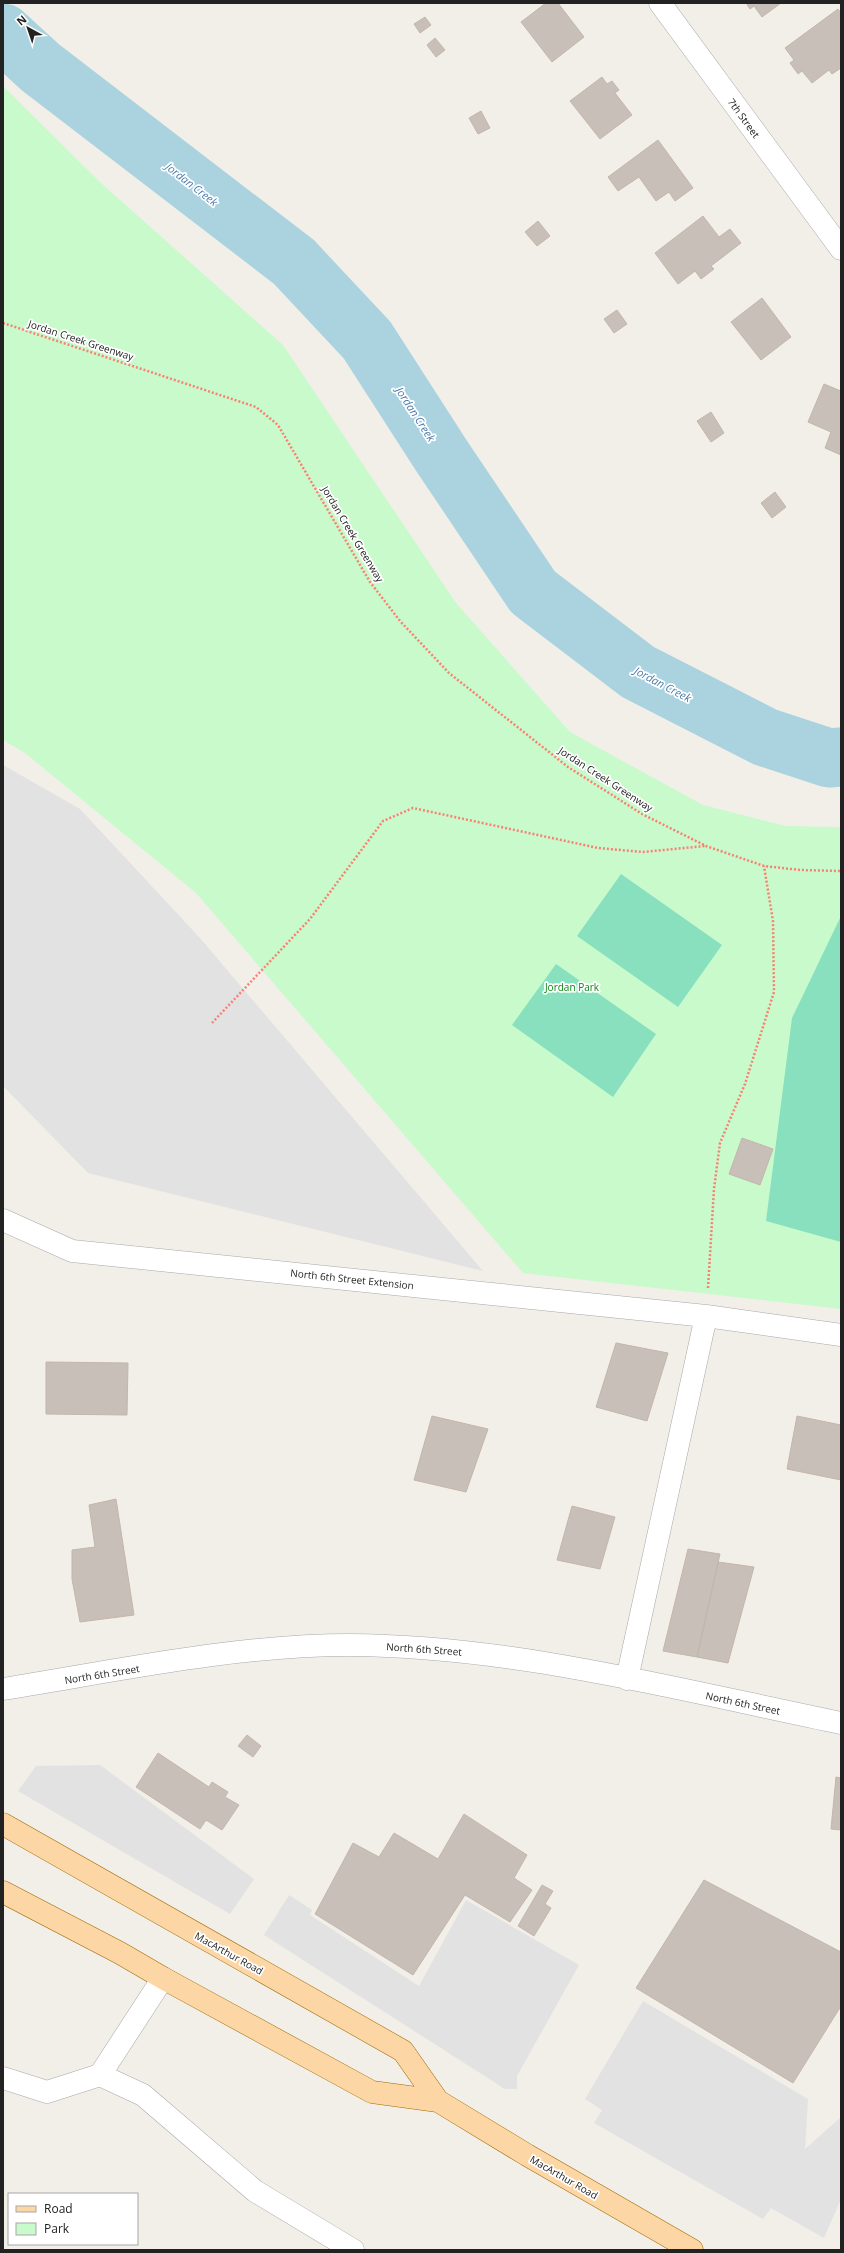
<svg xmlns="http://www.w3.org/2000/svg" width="844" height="2253" font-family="'Open Sans',sans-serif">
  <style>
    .park { fill: #c8facc }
    .pitch { fill: #88e0be }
    .parking { fill: #e2e2e2 }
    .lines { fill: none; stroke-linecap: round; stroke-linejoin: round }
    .river { stroke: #aad3df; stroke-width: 59 }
    .building { fill: #c7bfb8; stroke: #c4b6ab }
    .minor-casing { stroke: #a9a9a9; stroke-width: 23 }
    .major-casing { stroke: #a06b00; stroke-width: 23 }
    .path { stroke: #fa8072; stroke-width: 2.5; stroke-dasharray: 2 2; stroke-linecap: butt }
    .minor { stroke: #fff; stroke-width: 22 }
    .major { stroke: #fcd6a4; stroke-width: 22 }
    .labels { text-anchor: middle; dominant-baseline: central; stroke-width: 3.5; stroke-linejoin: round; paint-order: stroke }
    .street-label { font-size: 10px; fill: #222; stroke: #fff }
    .park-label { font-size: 10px; fill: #0c8416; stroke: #fff }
    .water-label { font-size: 11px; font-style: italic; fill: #4a7aab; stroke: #fff }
  </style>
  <rect width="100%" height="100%" fill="#f2efe9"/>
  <path class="park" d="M3,86l99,98 181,161 173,258 114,129 133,73 83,21 55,1v482l-318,-36 -327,-380 -171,-140 -22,-13z"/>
  <path class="pitch" d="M621,874l101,71 -44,62 -101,-71z
    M841,916v326l-75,-21 26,-203z
    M556,964l100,70 -43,63 -101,-72z"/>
  <path class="parking" d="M3,765l77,44 120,129 283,333 -395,-98 -85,-87z
    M100,1765l154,114 -24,35 -212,-123 18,-25z
    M289,1895l23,15 -2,5 109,71 47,-86 113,65 -62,111v13h-12l-241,-154z
    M643,2001l165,98 -3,50 36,-32v82l-17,39 -53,-30 -8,11 -169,-96 8,-13 -17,-11z"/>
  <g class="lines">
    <path class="river" d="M3,33l37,34 254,195 73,78 74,115 92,137 105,80 127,65 64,21 12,-1"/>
  </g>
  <path class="building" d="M546,3h12l26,34 -32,25 -31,-40z
    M746,3h35l-19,14 -8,-11 -4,3z
    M838,9l3,4v55l-9,6 -3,-4 -17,13 -10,-12 -4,3 -8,-11 4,-3 -9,-12z
    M425,17l6,8 -11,8 -6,-9z
    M435,38l10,12 -9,7 -9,-12z
    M602,77l5,7 5,-3 7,9 -4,3 17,22 -32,24 -30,-38z
    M481,111l9,17 -12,6 -9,-16z
    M658,140l35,48 -18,13 -6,-9 -13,9 -17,-24 -21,14 -10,-14z
    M703,216l16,21 11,-8 11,14 -30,23 3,3 -13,10 -6,-8 -17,13 -23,-31z
    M538,221l12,15 -13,10 -12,-14z
    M762,298l29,39 -30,23 -30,-38z
    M617,310l10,14 -13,9 -10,-14z
    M824,384l17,7v64l-16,-7 6,-16 -23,-10z
    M711,412l13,21 -13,9 -14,-21z
    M775,492l11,15 -14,11 -11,-15z
    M742,1138l31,11 -13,36 -31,-11z
    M616,1343l52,10 -21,68 -51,-14z
    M46,1362l82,1 -1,52 -81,-1z
    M432,1416l56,13 -22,63 -52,-12z
    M797,1416l44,9v55l-54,-11z
    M116,1499l18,116 -54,7 -8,-43v-29l23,-3 -6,-42z
    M572,1506l43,11 -15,52 -43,-9z
    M688,1549l32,5 -23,103 -34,-6z
    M718,1562l36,5 -26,96 -31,-6z
    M247,1735l14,11 -8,11 -15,-11z
    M158,1753l51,34 3,-5 16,10 -3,5 14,8 -17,25 -16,-10 -6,9 -64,-42z
    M836,1777l5,1v52l-10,-1z
    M464,1814l63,41 -13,23 18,12 -22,32 -45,-27 -52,80 -98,-61 38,-71 26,14 15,-24 44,26z
    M704,1880l137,72v54l-48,77 -157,-95z
    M542,1885l11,6 -8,13 6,4 -17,28 -16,-10z"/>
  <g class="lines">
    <g class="minor-casing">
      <path id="minor" d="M660,3l181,246
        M3,1220l69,31 634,65 135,19
        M627,1679l79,-363
        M3,1689c112,-18 233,-44 346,-44 167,1 330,45 492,78
        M100,2075l63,-97
        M3,2078l44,14 53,-17 43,20 112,96 98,59"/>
    </g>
    <g class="major-casing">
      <path id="major" d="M3,1824l400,227 35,50 89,54 165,95
        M3,1892l117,61 43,25 209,114 66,9"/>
    </g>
    <path class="path" d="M3,323l253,84 22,18 92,157 30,39 49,52 119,94 74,47 64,32 58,20 36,4 41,1
      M212,1023l98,-104 73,-98 30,-13 185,40 45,4 62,-6
      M708,1288l6,-99 6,-46 25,-59 29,-92 -1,-71 -9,-55"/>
    <use href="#minor" class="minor"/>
    <use href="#major" class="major"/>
  </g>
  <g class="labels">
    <g class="street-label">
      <text transform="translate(744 118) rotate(54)">7th Street</text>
      <text transform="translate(81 340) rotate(18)">Jordan Creek Greenway</text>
      <text transform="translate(353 534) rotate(59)">Jordan Creek Greenway</text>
      <text transform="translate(606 779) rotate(33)">Jordan Creek Greenway</text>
      <text transform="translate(352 1279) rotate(6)">North 6th Street Extension</text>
      <text transform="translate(424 1649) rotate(4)">North 6th Street</text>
      <text transform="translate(102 1674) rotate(-9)">North 6th Street</text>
      <text transform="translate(743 1703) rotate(12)">North 6th Street</text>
      <text transform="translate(229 1953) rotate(29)">MacArthur Road</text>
      <text transform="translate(564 2177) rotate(30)">MacArthur Road</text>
    </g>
    <g class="park-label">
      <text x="572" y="987">Jordan Park</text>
    </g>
    <g class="water-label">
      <text transform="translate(192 184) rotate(38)">Jordan Creek</text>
      <text transform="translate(416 414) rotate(57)">Jordan Creek</text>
      <text transform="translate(663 684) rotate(28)">Jordan Creek</text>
    </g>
  </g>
  <rect width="844" height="2253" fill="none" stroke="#222222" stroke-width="8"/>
  <rect x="8" y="2193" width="130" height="52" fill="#ffffff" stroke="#a7a7a7"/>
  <rect x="16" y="2206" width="20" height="6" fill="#fcd6a4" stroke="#a7a7a7"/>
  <text x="44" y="2213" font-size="12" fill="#222222">Road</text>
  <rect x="16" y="2223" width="20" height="12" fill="#c8facc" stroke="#a7a7a7"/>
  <text x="44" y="2233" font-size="12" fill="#222222">Park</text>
  <g transform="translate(28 28) rotate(320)" stroke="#ffffff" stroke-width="3" paint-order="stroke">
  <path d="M0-3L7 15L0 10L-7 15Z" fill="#222222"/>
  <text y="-6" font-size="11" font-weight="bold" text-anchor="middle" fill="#222222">N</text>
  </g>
</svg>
